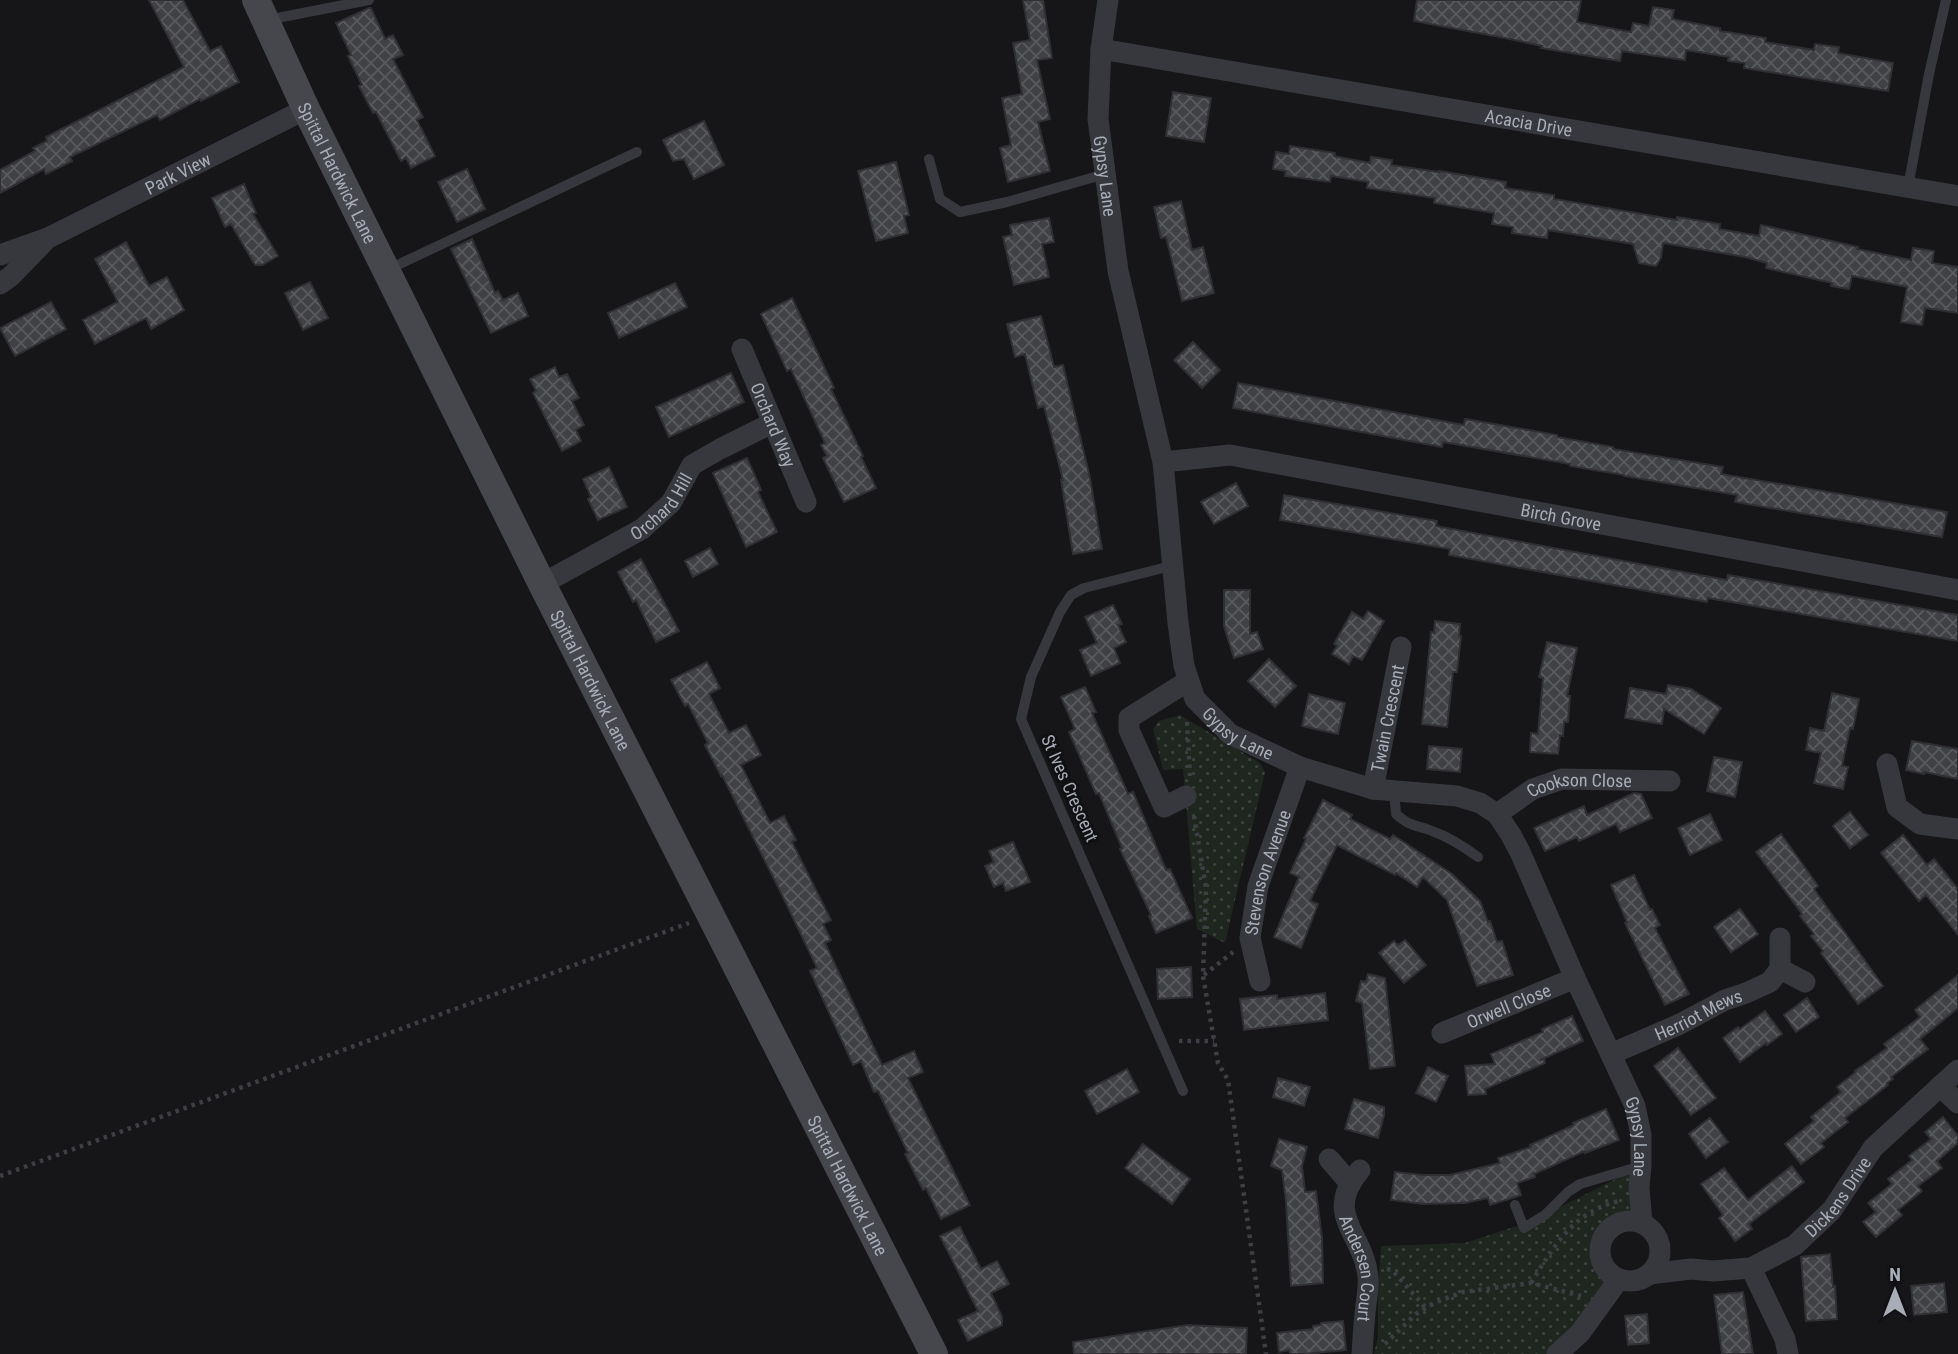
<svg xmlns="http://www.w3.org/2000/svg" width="1958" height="1354" font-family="'Roboto Condensed',sans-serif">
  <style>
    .grass { fill: url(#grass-dots) }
    .building { fill: url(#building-cross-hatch); stroke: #303034; stroke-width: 2 }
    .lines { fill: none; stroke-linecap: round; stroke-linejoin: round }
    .path { stroke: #3d3f44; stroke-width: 4.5; stroke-dasharray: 3.5 5; stroke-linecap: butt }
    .lane { stroke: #37383d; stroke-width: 10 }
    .street { stroke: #37383d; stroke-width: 21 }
    .secondary { stroke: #45474d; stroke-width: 28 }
    .labels { text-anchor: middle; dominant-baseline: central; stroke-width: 6; stroke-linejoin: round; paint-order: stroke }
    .street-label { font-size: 18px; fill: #a8adb8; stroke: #111113 }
  </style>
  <defs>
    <pattern id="grass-dots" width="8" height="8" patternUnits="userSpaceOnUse" patternTransform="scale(1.75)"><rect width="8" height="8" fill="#1e261f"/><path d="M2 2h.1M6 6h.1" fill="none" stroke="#3c433d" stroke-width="1.8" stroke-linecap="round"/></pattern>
    <pattern id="building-cross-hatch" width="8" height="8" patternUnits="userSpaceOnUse" patternTransform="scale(1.75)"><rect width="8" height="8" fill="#404145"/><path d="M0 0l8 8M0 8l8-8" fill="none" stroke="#595a5e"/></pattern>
  </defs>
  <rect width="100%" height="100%" fill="#161618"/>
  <path class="grass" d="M1180,715l80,48 5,9 -40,171 -28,-14 -14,-160 -20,1 -10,-41 6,-8z
    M1641,1166l-6,55c-32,0 -47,32 -23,54l-55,79h-183l4,-17v-45l3,-46 84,-3 70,-23z"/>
  <path class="building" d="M149,0h34l27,51 11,-5 18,36 -38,19 -1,-2 -40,21 -3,-5 -87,42 2,4 -26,13 -2,-5 -44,24v-23l35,-19 -2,-3 14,-7 -1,-4 138,-70z
    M1023,0h20l9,58 -15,2 13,59 -12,3 12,49 -42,11 -8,-34 11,-3 -9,-47 20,-4 -9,-51 17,-3z
    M1417,0h164l-4,22 54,10 2,-9 16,3 4,-19 21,3 -2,9 48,9v3l46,7 -1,4 49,8 1,-6 24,3 -1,6 55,10 -5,28 -144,-23 1,-5 -17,-2 1,-4 -43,-7 -1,10 -63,-9 -2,10 -79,-13 1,-2 -37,-8 -91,-17z
    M369,8h2l14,31 8,-4 10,20 -10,4 30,58 -6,3 18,36 -24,12 -5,-10 -5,3 -25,-49 -3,1 -14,-27 3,-1 -14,-29 3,-1 -15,-32z
    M1173,92l38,6 -7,44 -38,-6z
    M704,121l20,44 -30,14 -10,-20 -11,2 -10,-21z
    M1290,146l45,7 -1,3 36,7 1,-6 21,3 -1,5 48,7v-1l67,11 -1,6 49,7v4l123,21v-3l43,7 -1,5 40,7 2,-11 97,22 -1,2 54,11 2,-12 21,3 -2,12 26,4v46l-33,-5 -3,17 -21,-3 6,-35 -55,-11 -3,13 -18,-3 1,-3 -66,-15 1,-5 -22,-6 -82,-14 -2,15 -5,8 -17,-3 -6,-19 -85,-14 -1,8 -35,-5 1,-6 -21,-3 2,-11 -60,-10 1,-5 -68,-10 1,-6 -37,-6 -1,6 -45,-6 1,-5 -13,-2 3,-17 13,2z
    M896,162l13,53 -5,1 4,17 -32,8 -18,-70z
    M467,169l18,40 -28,13 -19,-40z
    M244,184l12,29 -3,1 25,42 -16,9h-7l-24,-41 -6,3 -13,-29z
    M1181,201l11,49 11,-3 11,46 -32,8 -16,-64 -5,1 -7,-31z
    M1049,218l5,24 -12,2 7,33 -35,8 -11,-48 9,-2 -2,-10z
    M472,239l23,54 3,-2 5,9 15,-7 10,23 -37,17 -40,-84z
    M126,242l23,44 18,-9 17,33 -33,19 -5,-11 -51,26 -12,-24 35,-18 -23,-43z
    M310,282l18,36 -25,12 -18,-37z
    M675,283l12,24 -68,31 -11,-25z
    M792,298l42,90 -3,1 32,67 -2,1 15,31 -32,14 -21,-44 4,-2 -6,-11 4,-2 -34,-74 -4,2 -26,-57z
    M51,302l15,27 -51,27 -15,-28z
    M1041,316l13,51 9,-2 27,113 12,71 -29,5 -12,-74h2l-19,-74 -6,2 -13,-54 -10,3 -8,-33z
    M1193,342l27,28 -18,18 -28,-28z
    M555,367l4,10 8,-3 12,24 -7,3 12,24 -8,5 5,11 -19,10 -29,-58 3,-2 -6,-12z
    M731,373l13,29 -75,35 -13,-30z
    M1238,383l226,42 1,-6 92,16v2l56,10v2l110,18 -2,7 226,38 -5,25 -207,-35 2,-7 -113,-19v-1l-54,-9v-2l-127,-22 -1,5 -209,-39z
    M747,458l14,32 -3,2 19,40 -31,15 -33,-74z
    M609,467l18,40 -29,13 -10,-21 3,-2 -8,-18z
    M1236,483l12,23 -34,18 -13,-22z
    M1284,495l153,26 -1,5 220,41 71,13 1,-5 230,40v26l-250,-43 -1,4 -38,-7 -220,-40 1,-6 -170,-29z
    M710,548l8,16 -25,13 -8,-16z
    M641,559l38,72 -23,11 -20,-42 -3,2 -15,-30z
    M1224,590h26v44l7,-2 6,17 -29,9 -10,-32z
    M1113,605l9,19 -4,1 8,17 -12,6 6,15 -29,13 -11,-26 17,-7 -12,-26z
    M1368,611l16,10 -22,39 -9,-4 -4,8 -17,-10 5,-8 -3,-2 18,-32 11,7z
    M1435,621l25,3 -1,12h2l-4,36h-4l-6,55 -25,-3 9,-92 3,1z
    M1547,642l30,6 -10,48h3l-2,26h-4l-1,14 -3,-1 -2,19 -28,-2 1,-19 7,1 5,-56 -4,-1z
    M1269,659l27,27 -21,21 -27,-26z
    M707,662l13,26 -11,6 20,39 17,-8 15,30 -20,10 29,58 14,-7 12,24 -4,2 39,78 -8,4 8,16 -6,3 57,122 32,-14 9,21 -15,6 62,127 -29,14 -15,-31 -3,2 -18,-36 3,-1 -30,-62 -4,1 -13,-31 -8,4 -43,-94 7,-3 -33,-69 -62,-124 -1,1 -16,-31 3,-2 -20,-39 -3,2 -14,-26z
    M1668,685l23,4 30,19 -17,26 -40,-25 -2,15 -37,-6 5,-30 36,6z
    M1085,687l11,25 -4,1 36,81 5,-2 33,78 4,-1 22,49 -36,15 -7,-17 2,-1 -31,-66 2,-1 -23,-55 -3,1 -27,-62 6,-3 -14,-32z
    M1832,693l27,6 -6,30 -3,-1 -8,38 6,1 -5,22 -29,-6 7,-30 -15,-3 4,-22 14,3z
    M1309,694l36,9 -7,31 -36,-8z
    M1912,741l46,8v30l-34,-7v2l-18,-4z
    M1429,746l33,3 -2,23 -33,-3z
    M1714,757l28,5 -7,35 -28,-6z
    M1634,793l7,1 11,24 -32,14 -4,-8 -37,17 -2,-4 -32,14 -11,-23 50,-22 3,9z
    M1323,800l29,15 -2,4 40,20 3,-4 59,39 28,27 8,21 2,-1 7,21 5,-1 11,34 -36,11 -30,-86 -24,-23 -6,10 -21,-14 -1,2 -58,-30 -27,56 8,3 -17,44 -27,-11 25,-60 -9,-4 16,-34 -2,-1z
    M1850,812l18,23 -18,13 -17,-22z
    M1710,814l12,26 -32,15 -12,-27z
    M1781,834l37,52 -4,3 69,97 -25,18 -37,-51 2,-2 -12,-15 3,-2 -14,-18 2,-2 -46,-62z
    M1903,835l24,30 7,-6 24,30v46l-32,-40 -7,6 -38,-48z
    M1013,842l17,40 -24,9 -3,-8 -9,4 -9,-21 9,-4 -5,-11z
    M1634,875l16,35 2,-1 8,16 -5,3 34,66 -24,11 -40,-82 2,-1 -16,-37z
    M1740,909l18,25 -27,18 -17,-25z
    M1405,940l21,25 -22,18 -25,-30 15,-12 4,4z
    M1191,967l1,30 -34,2 -1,-30z
    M1368,974l17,4 10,88 -25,3 -8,-66 -6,-2 5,-20 5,1z
    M1958,975v33l-38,31 8,10 -37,28 2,2 -6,4 1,2 -43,33 3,4 -27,21 3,4 -23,17 -16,-20 29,-23 -3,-4 30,-25 -4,-5 19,-15 -1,-1 32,-23 -3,-4 36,-27 -5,-7z
    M1325,993l3,27 -84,10 -4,-31 37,-4v4z
    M1807,998l12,19 -23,15 -12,-17z
    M1765,1011l17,23 -15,11 -1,-2 -26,19 -17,-24 15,-11 2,2z
    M1572,1016l11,25 -43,19 4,-1 1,4 -60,26 1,5 -18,1 -3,-29 30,-2 -4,-10 52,-22 -1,-3z
    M1678,1048l38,50 -25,17 -37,-49z
    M1428,1067l20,9 -12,26 -20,-9z
    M1127,1069l12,23 -42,22 -12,-23z
    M1278,1078l32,9 -6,19 -31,-9z
    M1354,1099l30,8v8l-6,23 -33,-9z
    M1606,1109l13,31 -34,13v-2l-51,23 1,3 -18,6 4,12 -31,10 -2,-7 -23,5 -42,1 -32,-4 4,-28 28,3h27l50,-12 -2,-5 33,-11 -1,-2 44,-20 -1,-2z
    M1943,1117l15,19v7l-21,18 5,7 -24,18 4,5 -24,19 4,5 -26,22 -13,-15 13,-10 -8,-9 24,-19 -4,-5 24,-19 -3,-4 22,-17 -6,-7z
    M1710,1118l18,24 -22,16 -17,-24z
    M1279,1139l28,8 -5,19 3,26 11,-1 6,47 1,45 -32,3 -5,-84 -4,-32 -11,-4z
    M1143,1144l47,35 -18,25 -47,-36z
    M1792,1166l12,16 -55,42 3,5 -17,12 -16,-23 4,-3 -22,-31 23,-16 24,32z
    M960,1227l21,42 16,-8 12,23 -18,9 11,24v8l-34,16 -10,-21 20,-9 -38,-75z
    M1830,1254l3,33 2,-1 2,33 -31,2 -5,-64z
    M1944,1283l3,29 -33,3 -3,-29z
    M1743,1292l10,62h-31l-8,-59z
    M1647,1314l2,29 -21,2 -3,-29z
    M1343,1321l3,29 -43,4h-13l-1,-4 -10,2 -2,-19 36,-4v-3l8,-1v-2z
    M1188,1325l59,3 -1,26h-172l-1,-12z"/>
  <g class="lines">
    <path class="path" d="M1187,722l3,54
      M1194,816l12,72 -3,88 15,87 10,17 38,274
      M1204,975l29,-23
      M1179,1041h35
      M0,1176l689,-253
      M1387,1269l5,1 34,38
      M1531,1283c23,-37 42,-71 88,-82
      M1385,1344l31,-30 18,-11 29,-11 68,-9 50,13"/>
    <path class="lane" d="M267,20l102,-20
      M929,159l11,40 20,13 47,-10 98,-28
      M1908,187l21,-113 17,-74
      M389,269l248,-117
      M1171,566l-87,22 -13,7 -11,17 -29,65 -10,42 162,372
      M1394,791l2,23c16,14 19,10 36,17 17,6 31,15 46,26
      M1515,1205l9,23 21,-13 23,-23 12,-8 61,-18"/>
    <g class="street">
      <path id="s1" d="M1108,0l-7,49 -3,70 20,152 45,191 15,161 6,43 11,33 35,35 70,33 73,22 84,7 23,7 17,11 14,21 9,17 55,126 60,128 6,29v31l-2,21 3,36"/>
      <path id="s2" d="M1101,49l857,147"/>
      <path id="s3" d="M0,255l48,-17 258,-129"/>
      <path d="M0,284l11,-8 33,-34"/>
      <path id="s4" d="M742,349l64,153"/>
      <path id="s5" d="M1163,462l67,-7 728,135"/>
      <path id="s6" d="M542,584l100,-55 29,-26 21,-38 28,-16 52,-26"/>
      <path d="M1887,764l10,43 23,17 38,5"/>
      <path id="s7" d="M1373,789l28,-142"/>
      <path d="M1186,796l-22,11 -35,-77v-12l59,-37"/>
      <path id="s8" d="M1497,814l36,-25 29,-10 108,2"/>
      <path d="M1780,969l25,13"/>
      <path id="s9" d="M1260,981l-10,-43 8,-52 42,-119"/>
      <path id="s10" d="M1442,1033l133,-55"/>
      <path id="s11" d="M1611,1054l69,-30 45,-24 21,-7 24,-11 10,-13v-31"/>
      <path d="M1940,1086l18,17"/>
      <path d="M1329,1159l20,23"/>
      <path id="s12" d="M1360,1170c-38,45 4,63 8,107 1,9 -1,19 -2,27 -2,17 -3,33 -4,50"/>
      <circle cx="1630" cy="1251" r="30"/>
      <path d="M1751,1268l34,71 3,15"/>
      <path id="s13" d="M1649,1274l42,-5 22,2 38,-3 44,-23 37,-35 41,-62 85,-78"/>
      <path d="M1557,1354l23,-21 39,-54"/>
    </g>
    <path class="secondary" id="s14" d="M256,0l50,109 236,475 392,770"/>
  </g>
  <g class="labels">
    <g class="street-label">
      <text stroke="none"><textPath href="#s2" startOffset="434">Acacia Drive</textPath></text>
      <text stroke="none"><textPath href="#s14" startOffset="191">Spittal Hardwick Lane</textPath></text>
      <text stroke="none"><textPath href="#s3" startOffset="196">Park View</textPath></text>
      <text stroke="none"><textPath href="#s1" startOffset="177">Gypsy Lane</textPath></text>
      <text stroke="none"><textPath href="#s4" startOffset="82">Orchard Way</textPath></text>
      <text stroke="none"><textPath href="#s6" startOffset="144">Orchard Hill</textPath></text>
      <text stroke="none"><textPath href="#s5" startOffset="404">Birch Grove</textPath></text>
      <text stroke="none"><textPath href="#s14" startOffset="758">Spittal Hardwick Lane</textPath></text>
      <text stroke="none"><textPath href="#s7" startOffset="72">Twain Crescent</textPath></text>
      <text stroke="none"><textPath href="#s1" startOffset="765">Gypsy Lane</textPath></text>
      <text transform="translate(1070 788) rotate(66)">St Ives Crescent</text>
      <text stroke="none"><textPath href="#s8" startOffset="91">Cookson Close</textPath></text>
      <text stroke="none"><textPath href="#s9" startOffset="112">Stevenson Avenue</textPath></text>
      <text stroke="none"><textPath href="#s10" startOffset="72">Orwell Close</textPath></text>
      <text stroke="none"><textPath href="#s11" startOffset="96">Herriot Mews</textPath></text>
      <text stroke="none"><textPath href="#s1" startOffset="1395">Gypsy Lane</textPath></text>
      <text stroke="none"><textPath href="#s14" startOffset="1325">Spittal Hardwick Lane</textPath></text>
      <text stroke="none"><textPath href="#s13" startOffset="217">Dickens Drive</textPath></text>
      <text stroke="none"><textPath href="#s12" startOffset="105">Andersen Court</textPath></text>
    </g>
  </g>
  <g transform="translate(1895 1291)" stroke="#111113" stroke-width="5" paint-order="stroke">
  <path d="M0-5L12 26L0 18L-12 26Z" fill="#a8adb8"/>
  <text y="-10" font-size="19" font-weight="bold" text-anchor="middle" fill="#a8adb8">N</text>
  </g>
</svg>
